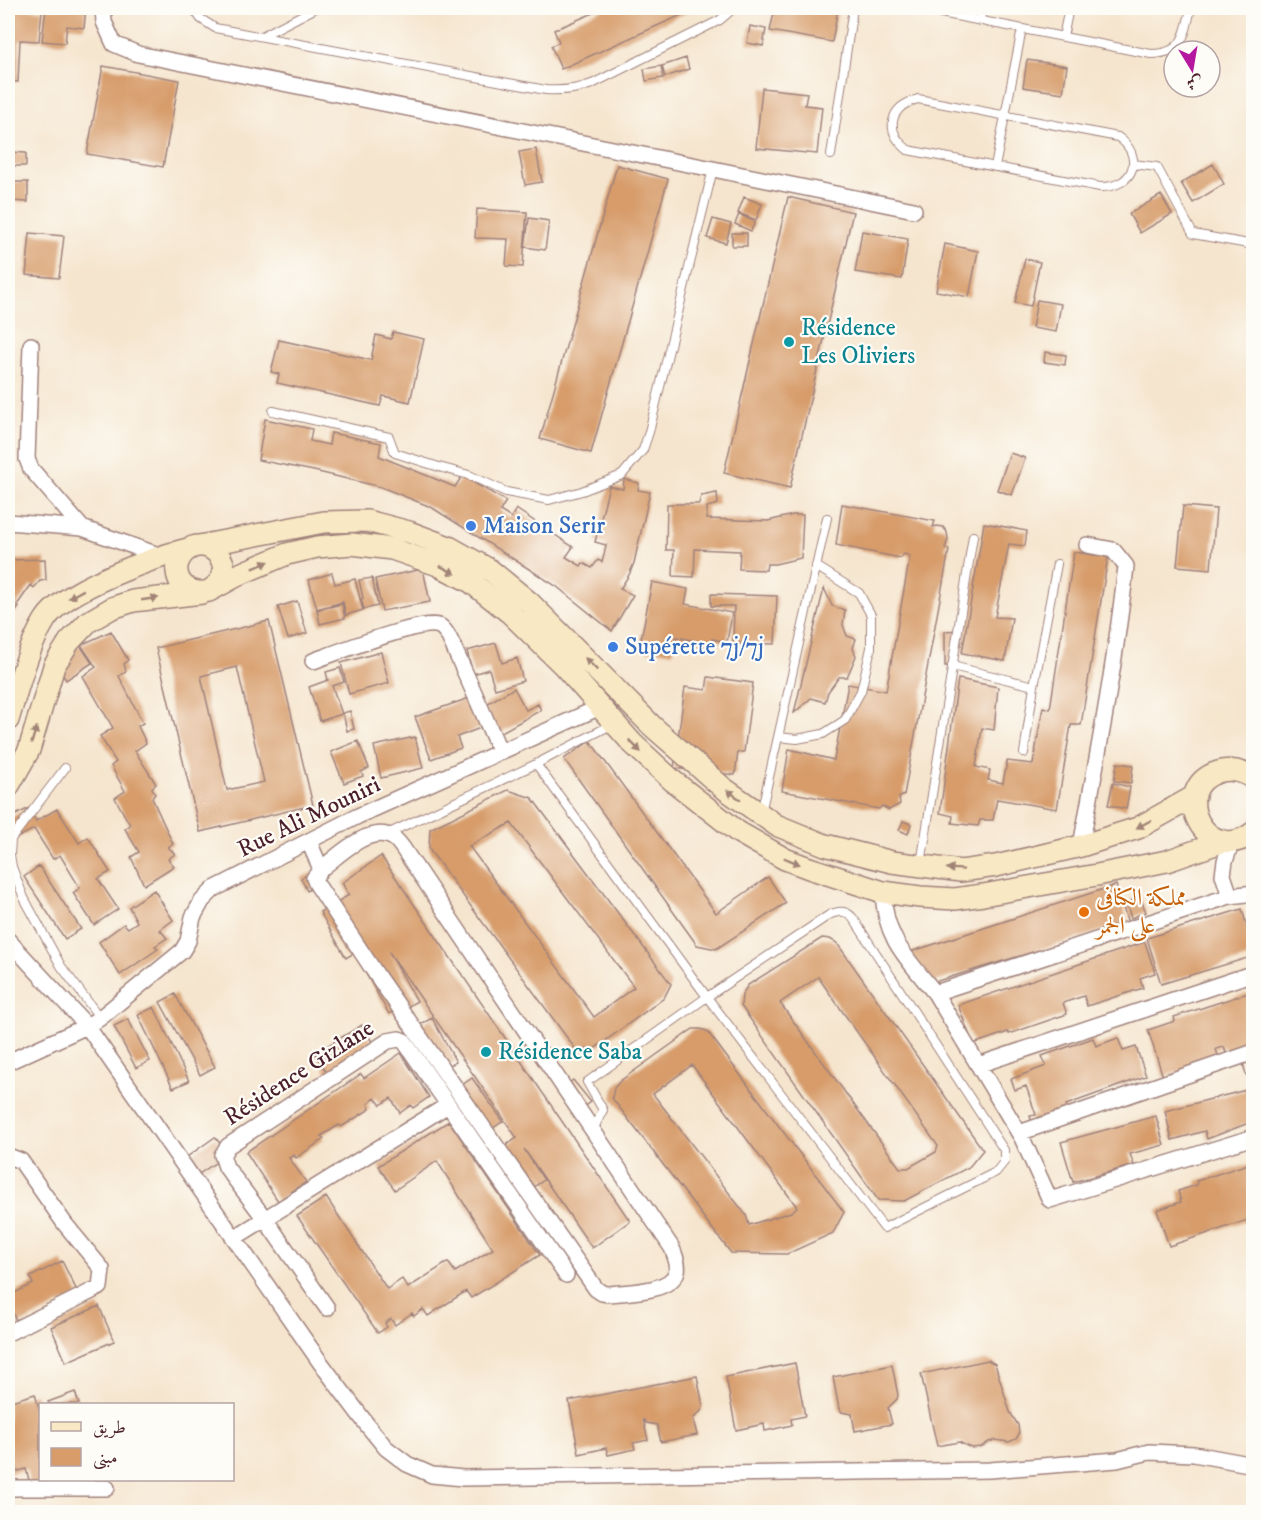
<svg xmlns="http://www.w3.org/2000/svg" width="1261" height="1520" font-family="'IM FELL DW Pica',Amiri,serif">
  <style>
    .building { fill: #d79c6a; fill-rule: evenodd }
    .lines { fill: none; stroke-linecap: round; stroke-linejoin: round }
    .lane-casing { stroke: #a0827c; stroke-width: 10 }
    .street-casing { stroke: #a0827c; stroke-width: 18 }
    .secondary-casing { stroke: #a0827c; stroke-width: 24 }
    .lane { stroke: #fff; stroke-width: 8 }
    .street { stroke: #fff; stroke-width: 15 }
    .secondary { stroke: #f8e8c3; stroke-width: 21 }
    .oneway { fill: #a18477 }
    .culture-dot { fill: #0f9aa8; stroke: #fdfcf7; stroke-width: 2 }
    .shop-dot { fill: #3f7fe0; stroke: #fdfcf7; stroke-width: 2 }
    .food-dot { fill: #e8710a; stroke: #fdfcf7; stroke-width: 2 }
    .labels { text-anchor: middle; dominant-baseline: central; stroke-width: 4.5; stroke-linejoin: round; paint-order: stroke }
    .culture-label { font-size: 24px; fill: #0d838f; stroke: #fdfcf7; text-anchor: start }
    .shop-label { font-size: 24px; fill: #366cbe; stroke: #fdfcf7; text-anchor: start }
    .street-label { font-size: 24px; fill: #4a1f2b; stroke: #fdfcf7 }
    .food-label { font-size: 24px; fill: #c56008; stroke: #fdfcf7; text-anchor: start }
  </style>
  <rect width="100%" height="100%" fill="#fdfcf7"/>
  <filter id="ink" filterUnits="userSpaceOnUse"><feTurbulence type="fractalNoise" baseFrequency=".0167" numOctaves="2"/><feDisplacementMap in="SourceGraphic" scale="12" xChannelSelector="R" yChannelSelector="G"/><feConvolveMatrix kernelMatrix="1 2 1 2 8 2 1 2 1" color-interpolation-filters="sRGB"/></filter>
  <filter id="wash" filterUnits="userSpaceOnUse"><feTurbulence type="fractalNoise" baseFrequency=".008" numOctaves="4" result="noise"/><feDisplacementMap in="SourceGraphic" scale="24" xChannelSelector="R" yChannelSelector="G"/><feGaussianBlur stdDeviation="1.35" result="paint"/><feColorMatrix in="noise" values="0 0 0 0 0 0 0 0 0 0 0 0 0 0 0 0 0 1.4 0 .05"/><feComposite in="paint" operator="in"/></filter>
  <g filter="url(#wash)">
    <rect width="100%" height="100%" fill="#f5e5ce"/>
    <g id="blocks">
      <path class="building" d="M14,8l28,2 -3,31 -19,-1 -2,42 -10,-1v-41h4z
        M46,8h40l-2,20 -17,-2 -2,17 -23,-2z
        M605,8h92l-136,61 -10,-23 8,-4 -5,-12z
        M775,8h63l-6,34 -62,-11z
        M750,26l16,3 -3,17 -16,-3z
        M686,58l3,11 -24,8 -3,-11z
        M1027,60l40,6 -4,27 -40,-6z
        M103,66l76,14 -16,87 -76,-13z
        M661,66l2,12 -17,3 -2,-12z
        M762,88l45,5 -2,12 17,2 -5,47 -61,-6z
        M536,149l6,33 -17,3 -6,-33z
        M8,152l18,1v13h-14l-1,16h17v20l-20,-1z
        M1213,164l11,20 -31,19 -12,-20z
        M617,165l51,14 -77,274 -51,-14z
        M1161,195l11,19 -32,19 -11,-19z
        M744,197l18,7 -6,16 -18,-7z
        M788,197l65,15 -63,276 -66,-15z
        M477,209l50,3 -4,55 -17,-1 2,-27 -33,-1z
        M8,213h5v9h-5z
        M739,214l16,8 -4,9 -16,-7z
        M529,218l20,3 -4,29 -20,-3z
        M713,219l18,5 -5,19 -19,-5z
        M8,226h2v19h-2z
        M862,231l46,8 -6,40 -47,-7z
        M30,233l34,3 -5,42 -33,-3z
        M732,233h15v13h-15z
        M945,244l33,7 -9,46 -33,-6z
        M1025,259l15,3 -9,44 -16,-3z
        M1037,300l24,4 -5,28 -24,-4z
        M393,332l31,7 -14,63 -27,-6 -3,10 -103,-23 2,-9 -8,-2 8,-32 92,20 5,-25 15,4z
        M1045,352l21,3 -1,10 -21,-3z
        M265,419l47,10 -2,12 19,4 2,-12 50,10 -2,13 76,31 7,-11 44,25 -6,10 11,7 5,-9 57,38 -7,10 15,9 2,-3 9,5 6,-8 4,2 2,-7 2,-10 -11,-3 14,-56 14,3 1,-10 15,4 -1,7 12,2 -16,71 -5,12 -9,14 13,6 -21,36 -56,-45 -125,-79 -50,-20 -67,-16 -56,-11z
        M1010,453l15,5 -13,37 -15,-5z
        M717,493l1,11 -11,3v12l61,2 25,-6h10l-2,43 -26,6h-8l-1,6 -27,-1 1,-18 -45,-2 -1,28 -21,-1 1,-26h-8l1,-46h32l2,-8z
        M842,504l93,17 -2,6 4,-1 6,1 4,5 1,8 -3,8 4,2 -45,245 -5,3 1,6 -11,6 -7,-4 -3,3 -97,-18 7,-42 45,11 14,-76 38,7 24,-135 -6,-2 -4,4 -64,-13z
        M1183,506l33,3 -5,60 -34,-3z
        M984,523l43,8 -2,15 -16,-2 -14,73 17,1 -7,43 -43,-8z
        M1074,552l34,5 -27,168h-10l-14,84 -60,-10 -4,21h-13l-2,6 -26,-3 1,-7 -13,-3 18,-134 40,8 -4,43 -12,-2 -6,39 14,3 -2,10 15,3 4,-22 26,3 10,-57 7,2z
        M45,559l1,21 -6,1 -6,7 -3,-3 -14,20 2,2 -5,7 -6,-5v-49z
        M423,569l7,33 -48,9 -7,-32z
        M332,573l3,11 20,-5 8,31 -17,5 -3,-13 -26,7 -8,-29z
        M372,578l6,28 -14,3 -3,-10 2,-1 -4,-18z
        M652,582l36,7 -3,15 47,9 -5,29 -15,-3 -1,5 -35,-7 -3,16 -22,-4v3l-12,-2z
        M824,588l8,18 13,4 -2,15 4,11 9,3 -3,9 3,8 -9,21h-8l-11,15 -3,10 -14,-4 -17,15z
        M711,594l66,2 -2,48 -42,-1 1,-37h-23z
        M297,601l10,32 -19,6 -10,-32z
        M342,604l3,14 -25,6 -3,-14z
        M269,621l44,184 -113,27 -44,-184zM237,667l27,115 -37,8 -26,-114z
        M961,630v15h-7v21h-9v-35z
        M111,631l17,29 -4,4 2,7 -7,5 24,47 -5,3 8,17 -11,8 21,33 -4,4 3,6 -3,4 21,46 -5,3 7,7 -7,5 6,7 -30,19 -13,-28 8,-5 -14,-23 5,-4 -15,-27 10,-7 -14,-25 5,-4 -16,-26 13,-8 -30,-52 13,-9 -15,-22z
        M496,643l6,20 15,-5 6,23 -28,8 -6,-20 -16,5 -6,-23z
        M80,645l12,18 -26,17 -12,-18z
        M381,652l8,31 -40,11 -8,-31z
        M340,668l4,14 -12,4 10,28 -22,7 -11,-34 19,-7 -2,-8z
        M708,677l45,6 -9,69h-6l-3,23 -61,-7 11,-81 21,3z
        M514,688l12,22 12,-6 3,6 -43,24 -15,-28z
        M472,697l11,30 -26,10 4,11 -30,11 -16,-42z
        M350,711l4,18 -7,2 -4,-18z
        M415,737l8,31 -42,10 -7,-32z
        M358,741l11,27 -8,4 2,4 -19,7 -13,-31z
        M590,741l126,172 52,-36 18,26 -70,46 -19,-4 -133,-186z
        M1117,763l16,2 -2,18 -17,-2z
        M1113,783l17,4 -4,22 -18,-4z
        M508,790l24,8 139,186 -7,14 -70,51 -18,1 -147,-201 1,-20zM511,823l123,164 -40,30 -125,-171z
        M29,808l7,13 21,-12 22,34 9,-6 22,35 -12,7 20,30 -24,16 -21,-32 7,-5 -20,-33 -7,4 -19,-30 -21,11 -5,-10v-11z
        M903,821l8,3 -3,10 -9,-4z
        M381,856l249,365 -38,27 -68,-99 20,31 -31,21 -28,-42 32,-21 -128,-186 28,49 -10,6 -1,-3 -17,10 -35,-61 -8,5 -26,-46 29,-17 -7,-12z
        M39,866l42,63 -16,10 -41,-62z
        M311,873l7,12 -11,6 -6,-13z
        M1116,885l12,38 -197,60 -24,-30z
        M154,890l19,30 -13,10 7,8 -12,8 3,3 -38,26 -21,-33 25,-18 4,4 9,-6 -8,-15z
        M1140,897l6,15 -15,6 -5,-15z
        M1242,909l5,18 7,-2v31l-93,28 -14,-46z
        M822,938l8,1 7,4 146,207 -14,17 -65,34 -26,-1 -137,-194 1,-11 6,-10zM818,977l120,169 -2,6 -28,16h-8l-120,-165z
        M1145,942l10,31 -15,5 3,10 -56,18 -3,-10 -21,7 4,11 -58,20 -1,-2 -35,12 -15,-39z
        M1254,991v56l-27,9 -3,-9 -8,2 3,10 -56,18 -15,-47 27,-9 -1,-4z
        M175,994l40,73 -15,8 -40,-73z
        M154,1007l35,74 -16,7 -35,-73z
        M432,1018l24,44 -28,15 -24,-44z
        M128,1019l22,42 -14,7 -22,-42z
        M362,1025l16,27 -47,28 -16,-27z
        M693,1029h7l7,2 137,181 -11,21 -46,21 -56,-1 -119,-155 2,-10 6,-7zM692,1065l105,142 -6,5 -42,13 -3,-10 -93,-121z
        M1093,1038l3,8 22,-8 5,13 13,-4 10,29 -80,29 3,8 -36,13 -3,-10 6,-1 -10,-29 -11,4 -4,-11 35,-13 -4,-10z
        M401,1053l28,44 -16,11 -2,-3 -11,8 -9,-15 -10,7 -6,-7 -7,6 2,5 -29,18 -2,-2 -18,11 3,3 -28,19 -2,-3 -5,3 17,24 -28,19 -32,-49 115,-78 3,4z
        M1254,1061v12l-8,2 -3,-12z
        M472,1078l31,43 -28,20 -31,-43z
        M573,1080l18,22 -10,7 -17,-22z
        M1246,1090l8,20v11l-47,18 -2,-8 -33,9 -7,-29z
        M1156,1116l8,29 -34,9 4,11 -61,17 -12,-40z
        M449,1121l91,134 -69,43 -5,-7 -38,25 -5,-7 -9,7 -2,-3 -17,12 -4,-6 -6,4 2,4 -9,6 -81,-117 29,-19 61,92 15,-10 6,9 40,-26 7,10 38,-23 -56,-88 -42,29 -17,-24z
        M215,1137l13,17 -29,20 -12,-17z
        M1248,1164v2l6,-2v54l-85,28 -12,-36 24,-8 -3,-11 19,-6 -1,-4z
        M62,1261l17,34 -61,30 -10,-23v-6l25,-12 -3,-7z
        M99,1306l15,35 -48,21 -15,-35z
        M988,1360l7,4 15,48 8,13 1,9 -3,5 -7,3 -14,-2 -6,2 -8,5 -10,1 -12,-6 -22,4 -16,-72z
        M795,1363l10,53 -14,3 1,6 -27,6 -1,-7 -28,6 -10,-53z
        M892,1365l6,30 -1,4 -9,9 4,16 -37,7 -3,-17 -11,-2 -2,-3 -6,-32z
        M697,1376l6,30 -1,4 -9,9 4,16 -36,7 -4,-17 -11,-2 -3,-4 5,21 -15,3 2,6 -27,6 -2,-7 -27,6 -10,-53z
        M75,1392l4,12h-30l-1,-2z
        M35,1394l5,18v68h15l-24,7 -5,-18 -18,5v-72z"/>
    </g>
  </g>
  <g filter="url(#ink)">
    <use href="#blocks" fill-opacity="0" stroke="#a0827c" stroke-width="1.5"/>
    <g class="lines">
      <g class="lane-casing">
        <path id="lane" d="M193,8l8,11 14,9 331,62c17,1 30,0 46,-6l128,-64 14,-12
          M915,8l236,46c33,0 34,-20 40,-46
          M980,20l2,-12
          M262,36l54,-28
          M1063,37l6,-29
          M918,99l200,38c27,19 16,51 -18,50l-192,-37c-24,-19 -19,-43 10,-51z
          M831,155l22,-147
          M1133,164l24,3 36,67 61,11
          M995,167l27,-138
          M273,411l116,26 6,16 44,14 30,8 37,17 43,8 33,-9 40,-16 21,-25 6,-18 64,-263
          M952,666l82,20 -10,67
          M1034,686l23,-122
          M778,737l19,2 26,-5 22,-14 16,-29 10,-43v-33l-12,-22 -43,-27
          M536,764l171,233 177,231 112,-56 8,-10v-12l-149,-229c-7,-11 -15,-11 -26,-6l-122,82 -120,85 16,28 -10,20
          M65,768l-54,71 -1,16 2,12 12,31 37,68 39,52
          M761,813l66,-295
          M387,834l149,-70 77,-40
          M921,864l52,-328"/>
      </g>
      <g class="street-casing">
        <path id="street" d="M103,8l1,14 10,22 24,10 575,115 201,41
          M31,345l-4,114 4,10 51,59
          M8,522l74,6 79,28
          M313,661c20,-7 113,-44 128,-34 7,5 13,21 16,28 15,32 29,65 43,97
          M309,842l12,27 -7,9 2,5 62,94 218,312 6,4 5,1c19,-2 64,-1 70,-23 2,-7 -3,-17 -5,-23l-270,-401c-3,-4 -6,-8 -10,-10 -24,-12 -54,19 -71,32
          M1081,846c17,-93 35,-186 45,-280l-13,-16 -26,-5
          M883,892c2,48 24,66 52,101
          M1254,893l-24,3 -295,97 87,145 28,62 204,-63
          M1230,896l-7,-21 2,-14 7,-20
          M8,940l79,86 233,336 48,64 18,22 21,16 25,11 31,3 527,-8 127,-10 32,-8 45,2 60,11
          M8,1062l79,-36 13,-8 82,-67 6,-10 5,-24 9,-16 12,-12 144,-73 242,-109
          M978,1065l276,-92
          M1019,1133l235,-81
          M8,1156l13,5 44,63 37,45 -2,18 -92,46
          M234,1238l214,-133
          M327,1308l-62,-89 -39,-52 -4,-12 6,-9 160,-105 11,-2 5,2 162,234
          M8,1488h99"/>
      </g>
      <g class="secondary-casing">
        <path id="secondary" d="M199,546l125,-24 43,-1 42,11 40,15 41,23 39,32 123,124 70,61 54,38 49,20 67,17 69,9 35,-5 85,-20 57,-18 57,-32
          M209,591c34,-21 1,-59 -23,-40 -7,6 -10,13 -9,21 2,16 18,23 32,19l33,-18 45,-19 30,-7 35,-3 40,5 46,16 33,17 39,31 54,53 68,77 41,38 65,51 47,27 24,9 74,24 37,5 35,2 28,-4 114,-20 70,-14 57,-20
          M8,720c10,-32 19,-71 37,-100 19,-31 107,-62 143,-71
          M1254,779c-11,-8 -23,-11 -36,-7 -52,17 -11,97 36,60
          M8,787l21,-37 25,-84 15,-24 19,-20 24,-14 21,-7 69,-8"/>
      </g>
      <use href="#lane" class="lane"/>
      <use href="#street" class="street"/>
      <use href="#secondary" class="secondary"/>
    </g>
    <defs><path id="oneway-solid" d="M-6-.8H1V-3.2L6.5 0L1 3.2V.8H-6Z" transform="scale(1.5)"/></defs>
    <g class="oneway">
      <use href="#oneway-solid" transform="translate(261 565) rotate(-24)"/>
      <use href="#oneway-solid" transform="translate(448 570) rotate(27)"/>
      <use href="#oneway-solid" transform="translate(76 594) rotate(151)"/>
      <use href="#oneway-solid" transform="translate(150 599) rotate(-8)"/>
      <use href="#oneway-solid" transform="translate(591 664) rotate(-135)"/>
      <use href="#oneway-solid" transform="translate(34 735) rotate(-73)"/>
      <use href="#oneway-solid" transform="translate(635 746) rotate(45)"/>
      <use href="#oneway-solid" transform="translate(734 795) rotate(-145)"/>
      <use href="#oneway-solid" transform="translate(1144 824) rotate(152)"/>
      <use href="#oneway-solid" transform="translate(792 861) rotate(23)"/>
      <use href="#oneway-solid" transform="translate(955 869) rotate(-176)"/>
    </g>
  </g>
  <g class="culture-dot">
    <circle cx="789" cy="342" r="6"/>
    <circle cx="486" cy="1052" r="6"/>
  </g>
  <g class="shop-dot">
    <circle cx="471" cy="526" r="6"/>
    <circle cx="613" cy="647" r="6"/>
  </g>
  <circle class="food-dot" cx="1084" cy="912" r="6"/>
  <g class="labels">
    <g class="culture-label">
      <text x="801" y="328">Résidence<tspan x="801" dy="28">Les Oliviers</tspan></text>
      <text x="498" y="1052">Résidence Saba</text>
    </g>
    <g class="shop-label">
      <text x="483" y="526">Maison Serir</text>
      <text x="625" y="647">Supérette 7j/7j</text>
    </g>
    <g class="street-label">
      <text transform="translate(309 817) rotate(-26)">Rue Ali Mouniri</text>
      <text transform="translate(299 1073) rotate(-33)">Résidence Gizlane</text>
    </g>
    <g class="food-label">
      <text x="1096" y="898">مملكة الكنافى<tspan x="1096" dy="28">على الجمر</tspan></text>
    </g>
  </g>
  <rect width="1261" height="1520" fill="none" stroke="#fdfcf7" stroke-width="30"/>
  <rect x="39" y="1403" width="195" height="78" fill="#fdfcf7" stroke="#b5a4a5" stroke-width="1.5"/>
  <rect x="51" y="1422" width="30" height="9" fill="#f8e8c3" stroke="#b5a4a5" stroke-width="1.5"/>
  <text x="93" y="1433" font-size="18" fill="#4a1f2b">طريق</text>
  <rect x="51" y="1448" width="30" height="18" fill="#d79c6a" stroke="#b5a4a5" stroke-width="1.5"/>
  <text x="93" y="1463" font-size="18" fill="#4a1f2b">مبنى</text>
  <g transform="translate(1192 69) rotate(169)"><circle r="28" fill="#fdfcf7" stroke="#b5a4a5" stroke-width="1.5"/>
  <path d="M0-4.5L10 22L0 15L-10 22Z" fill="#b5179e"/>
  <text y="-9" font-size="16" font-weight="bold" text-anchor="middle" fill="#4a1f2b">ش</text>
  </g>
</svg>
